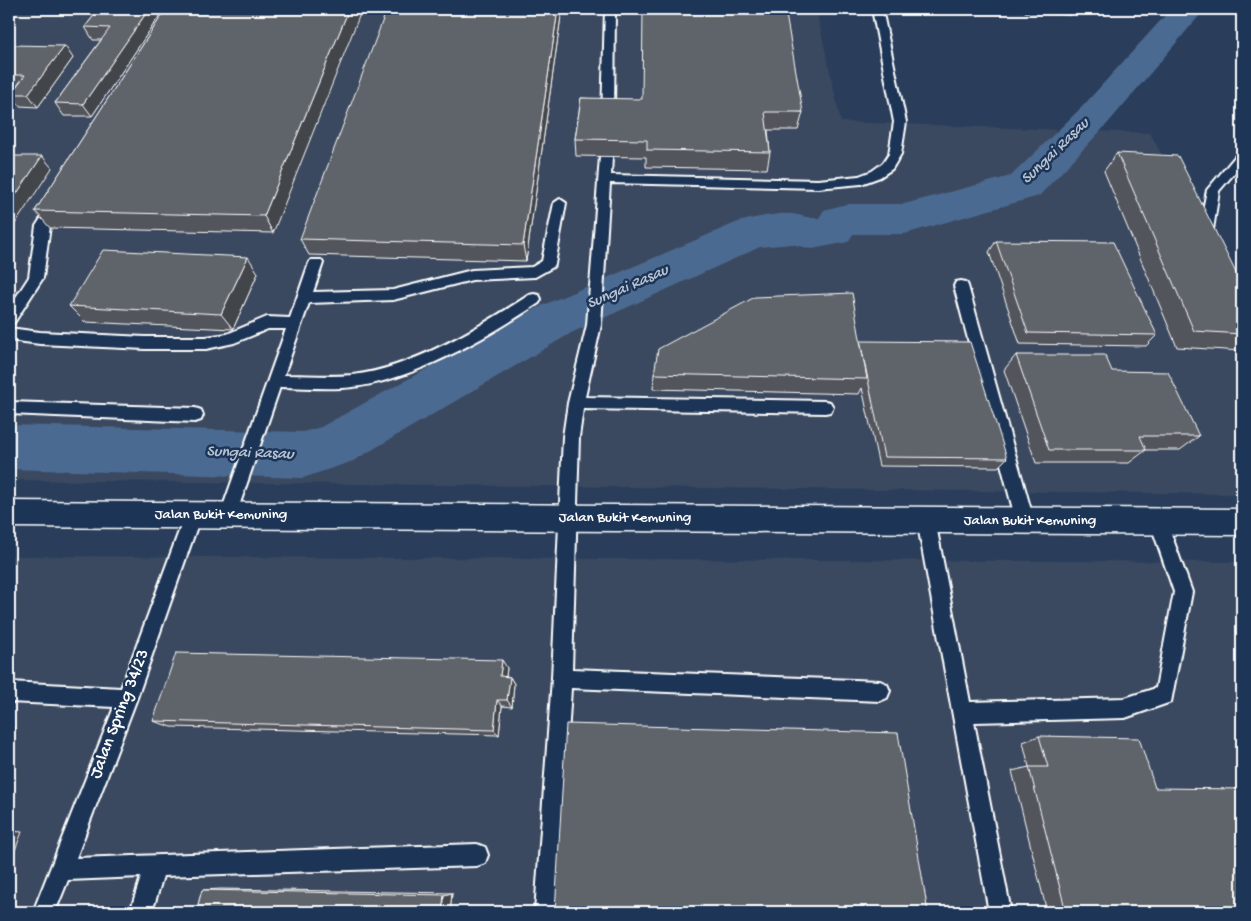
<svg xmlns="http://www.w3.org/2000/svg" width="1251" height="921" font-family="'Gochi Hand',sans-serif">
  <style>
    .built { fill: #3a4960 }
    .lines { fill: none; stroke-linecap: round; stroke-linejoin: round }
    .river { fill: #4c6b91; fill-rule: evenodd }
    .lane-casing { stroke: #fff; stroke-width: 4 }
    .secondary-casing { stroke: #fff; stroke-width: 3 }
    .lane { fill: #1d3557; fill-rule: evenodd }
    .secondary { fill: #1d3557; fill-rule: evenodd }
    .wall { fill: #52555b; stroke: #fff }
    .shaded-wall { fill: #42454a; stroke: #fff }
    .building { fill: #5f636a; stroke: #fff }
    .labels { text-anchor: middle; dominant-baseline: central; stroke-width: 5; stroke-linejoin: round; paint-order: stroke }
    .street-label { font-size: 15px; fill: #fff; stroke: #1d3557 }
    .water-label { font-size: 16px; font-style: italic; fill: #b7c4d3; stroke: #1d3557 }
    .near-street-label { font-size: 18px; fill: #fff; stroke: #1d3557 }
  </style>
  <rect width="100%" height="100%" fill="#2a3e5b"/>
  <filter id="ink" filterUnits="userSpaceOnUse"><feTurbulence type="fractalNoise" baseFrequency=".02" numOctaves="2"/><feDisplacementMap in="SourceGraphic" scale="10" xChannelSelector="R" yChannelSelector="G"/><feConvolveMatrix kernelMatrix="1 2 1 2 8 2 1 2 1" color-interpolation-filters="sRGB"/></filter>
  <g filter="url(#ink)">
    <path class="built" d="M9,9h807l25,113 309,11 92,173v188l-1233,-14z
      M9,556l1233,6v350h-1233z"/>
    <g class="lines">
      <path class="river" d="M1171,9h34l-97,114 -69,73 -135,38h-51l-5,8 -36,7 -20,-5 -32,3 -187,85 -220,129 -50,17 -294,-9v-44l294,7 18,-5 220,-121 197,-84c16,-4 37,-9 54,-8 10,1 17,5 27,4l5,-8 23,-6h57l107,-28 71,-69z"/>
      <g class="lane-casing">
        <path id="lane" d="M605,9h10l-1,108 -6,4 -6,-4z
          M872,9h10l24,113 -5,32 -9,15 -12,8 -19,7 -43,4 -208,-5 -9,142 -16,72 240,4 5,1 3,5 -3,5 -5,1 -242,-4 -4,28 -7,232 308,12 7,3 3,7 -3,7 -7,3 -309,-13 -14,224h-22l17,-234 11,-241 5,-34 19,-78 13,-168 6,-4 6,4 -1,18 207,5 41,-4 13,-5 11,-8 6,-9 5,-32z
          M1242,152v12l-23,27 -6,39 2,7 -2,3h-10l-4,-10 8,-40 31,-37z
          M560,199l6,4 -11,61 -2,3 -18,10 -63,3 -79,20 -84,3 -25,72c23,0 47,2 69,0 59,-7 127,-48 176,-80l5,-1 5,1 2,4 -2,4c-51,34 -125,77 -186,84 -24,3 -49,0 -73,0l-44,128 -2,5 -6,3 -6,-3 -2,-5 66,-186h-18l-34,14 -28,6h-61l-105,-5 -31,-4v-12l31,4 105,5h61l21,-3 40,-17 23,1 19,-55 2,-3h10l2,3 -10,29 80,-2 79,-20 60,-3 10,-6 12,-58z
          M57,200l6,4 -13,22 -7,52 -29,45 -5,1v-16l20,-31 7,-51 16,-25z
          M961,281l5,1 2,4 66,235 -3,5 -6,3 -6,-3 -3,-5 -62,-235 2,-4z
          M9,402l186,6 6,2 2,5 -2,5 -6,2 -186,-8z
          M193,507l6,3 2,5 -64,183 -61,160 401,-14 8,3 3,8 -3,8 -8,3 -314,10 -11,36h-22l11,-35 -73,3 -13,32h-22l81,-205 -105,-5v-20l112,6 64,-173 2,-5z
          M926,512l6,3 3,5 35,182 155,-4 31,-10 18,-96 -24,-70 3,-5 6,-3 6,3 27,75 -21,110 -46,16 -151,4 37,190h-22l-72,-392 3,-5z"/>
      </g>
      <g class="secondary-casing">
        <path id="secondary" d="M9,501l1233,8v26l-1233,-8z"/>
      </g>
      <use href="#lane" class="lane"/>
      <use href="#secondary" class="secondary"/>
    </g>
    <path class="wall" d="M99,9h65l-72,107h-28l-9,-13 46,-63h-8l-8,-13z
      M166,9l107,224 -223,-5 -15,-17z
      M562,9l-36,252 -217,-6 -9,-16z
      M1024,9h49l-3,6 -45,-3z
      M9,48l64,10 -35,49 -18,-1 -9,-12 5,-7h-7z
      M581,98l222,14 -5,18h-30l2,22 -3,17 -121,-2v-10l-70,-1 -1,-17z
      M1117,153l125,132v66l-65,-4 -73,-176z
      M996,241l161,94 -11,11 -126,-2 -31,-92z
      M258,273l-25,56 -148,-7 -16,-16z
      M860,341l147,117 -9,9 -119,-1 -17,-78 -3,6 -206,-5 1,-15z
      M1016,355l96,16 87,65 -19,14h-34l-17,13h-93l-32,-93z
      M507,668l-1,8 4,1 4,7 -2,23 -10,-1 -3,29 -327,-8 -19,-6z
      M1242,690v12l-4,-11z
      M1039,736l116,52 87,124h-195l-35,-141 17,-4 -6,-25z
      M221,889l231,4 -2,19h-254l6,-22z"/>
    <path class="shaded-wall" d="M149,9h15l-72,107 -9,-12z
      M349,9h13l-89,224 -9,-17z
      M558,9h4l-36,252 -3,-16z
      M65,46l8,12 -35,49 -10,-13z
      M42,156l10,12 -43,65v-28z
      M248,257l10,16 -25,56 -12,-15z
      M502,660l5,8 -2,16 -5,-8z
      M510,677l4,7 -2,23 -5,-7z
      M497,700l5,6 -3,29 -5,-5z
      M9,727l6,1 -6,15z
      M9,831l13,1 -13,34z
      M452,893l-2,19h-8l2,-17z"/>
    <path class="building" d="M99,9h50l-66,95 -28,-1 55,-75 -25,-1z
      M166,9h183l-85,207 -229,-5z
      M387,9h171l-35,236 -223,-6z
      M643,9h142l18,103h-38l5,40 -123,-2v-10l-72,-1 6,-41 61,1z
      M11,45l54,1 -37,48h-17l14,-19h-16v-27z
      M1117,153l61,3 64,129v49l-48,-3z
      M9,156h33l-33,49z
      M996,241l117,1 44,93 -129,-2z
      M103,250l145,7 -27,57 -152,-8z
      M852,293l15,86 -213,-5 4,-25 97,-52z
      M860,341l110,1 37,116 -123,-1z
      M1016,355h89l7,16 56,1 31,64h-59l6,14h-97z
      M176,653l326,7 -2,16 10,1 -3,23h-10l-3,30 -341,-9z
      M566,724l332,9 30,179h-373z
      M1039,736l100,2 16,50 87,1v123h-176l-37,-145h19z
      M202,890l242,5 -2,17h-246z"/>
  </g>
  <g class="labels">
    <g class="street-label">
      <text x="221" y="515">Jalan Bukit Kemuning</text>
      <text x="625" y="518">Jalan Bukit Kemuning</text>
      <text x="1030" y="521">Jalan Bukit Kemuning</text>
    </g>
    <g class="water-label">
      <text transform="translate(1056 152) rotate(-44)">Sungai Rasau</text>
      <text transform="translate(628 288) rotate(-24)">Sungai Rasau</text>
      <text transform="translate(250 454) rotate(2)">Sungai Rasau</text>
    </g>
    <g class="near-street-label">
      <text transform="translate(120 714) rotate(-69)">Jalan Spring 34/23</text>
    </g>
  </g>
  <rect width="1251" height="921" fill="none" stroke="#1d3557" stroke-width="30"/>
  <rect x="15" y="15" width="1221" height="891" fill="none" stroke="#fff" stroke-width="2" filter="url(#ink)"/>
</svg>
